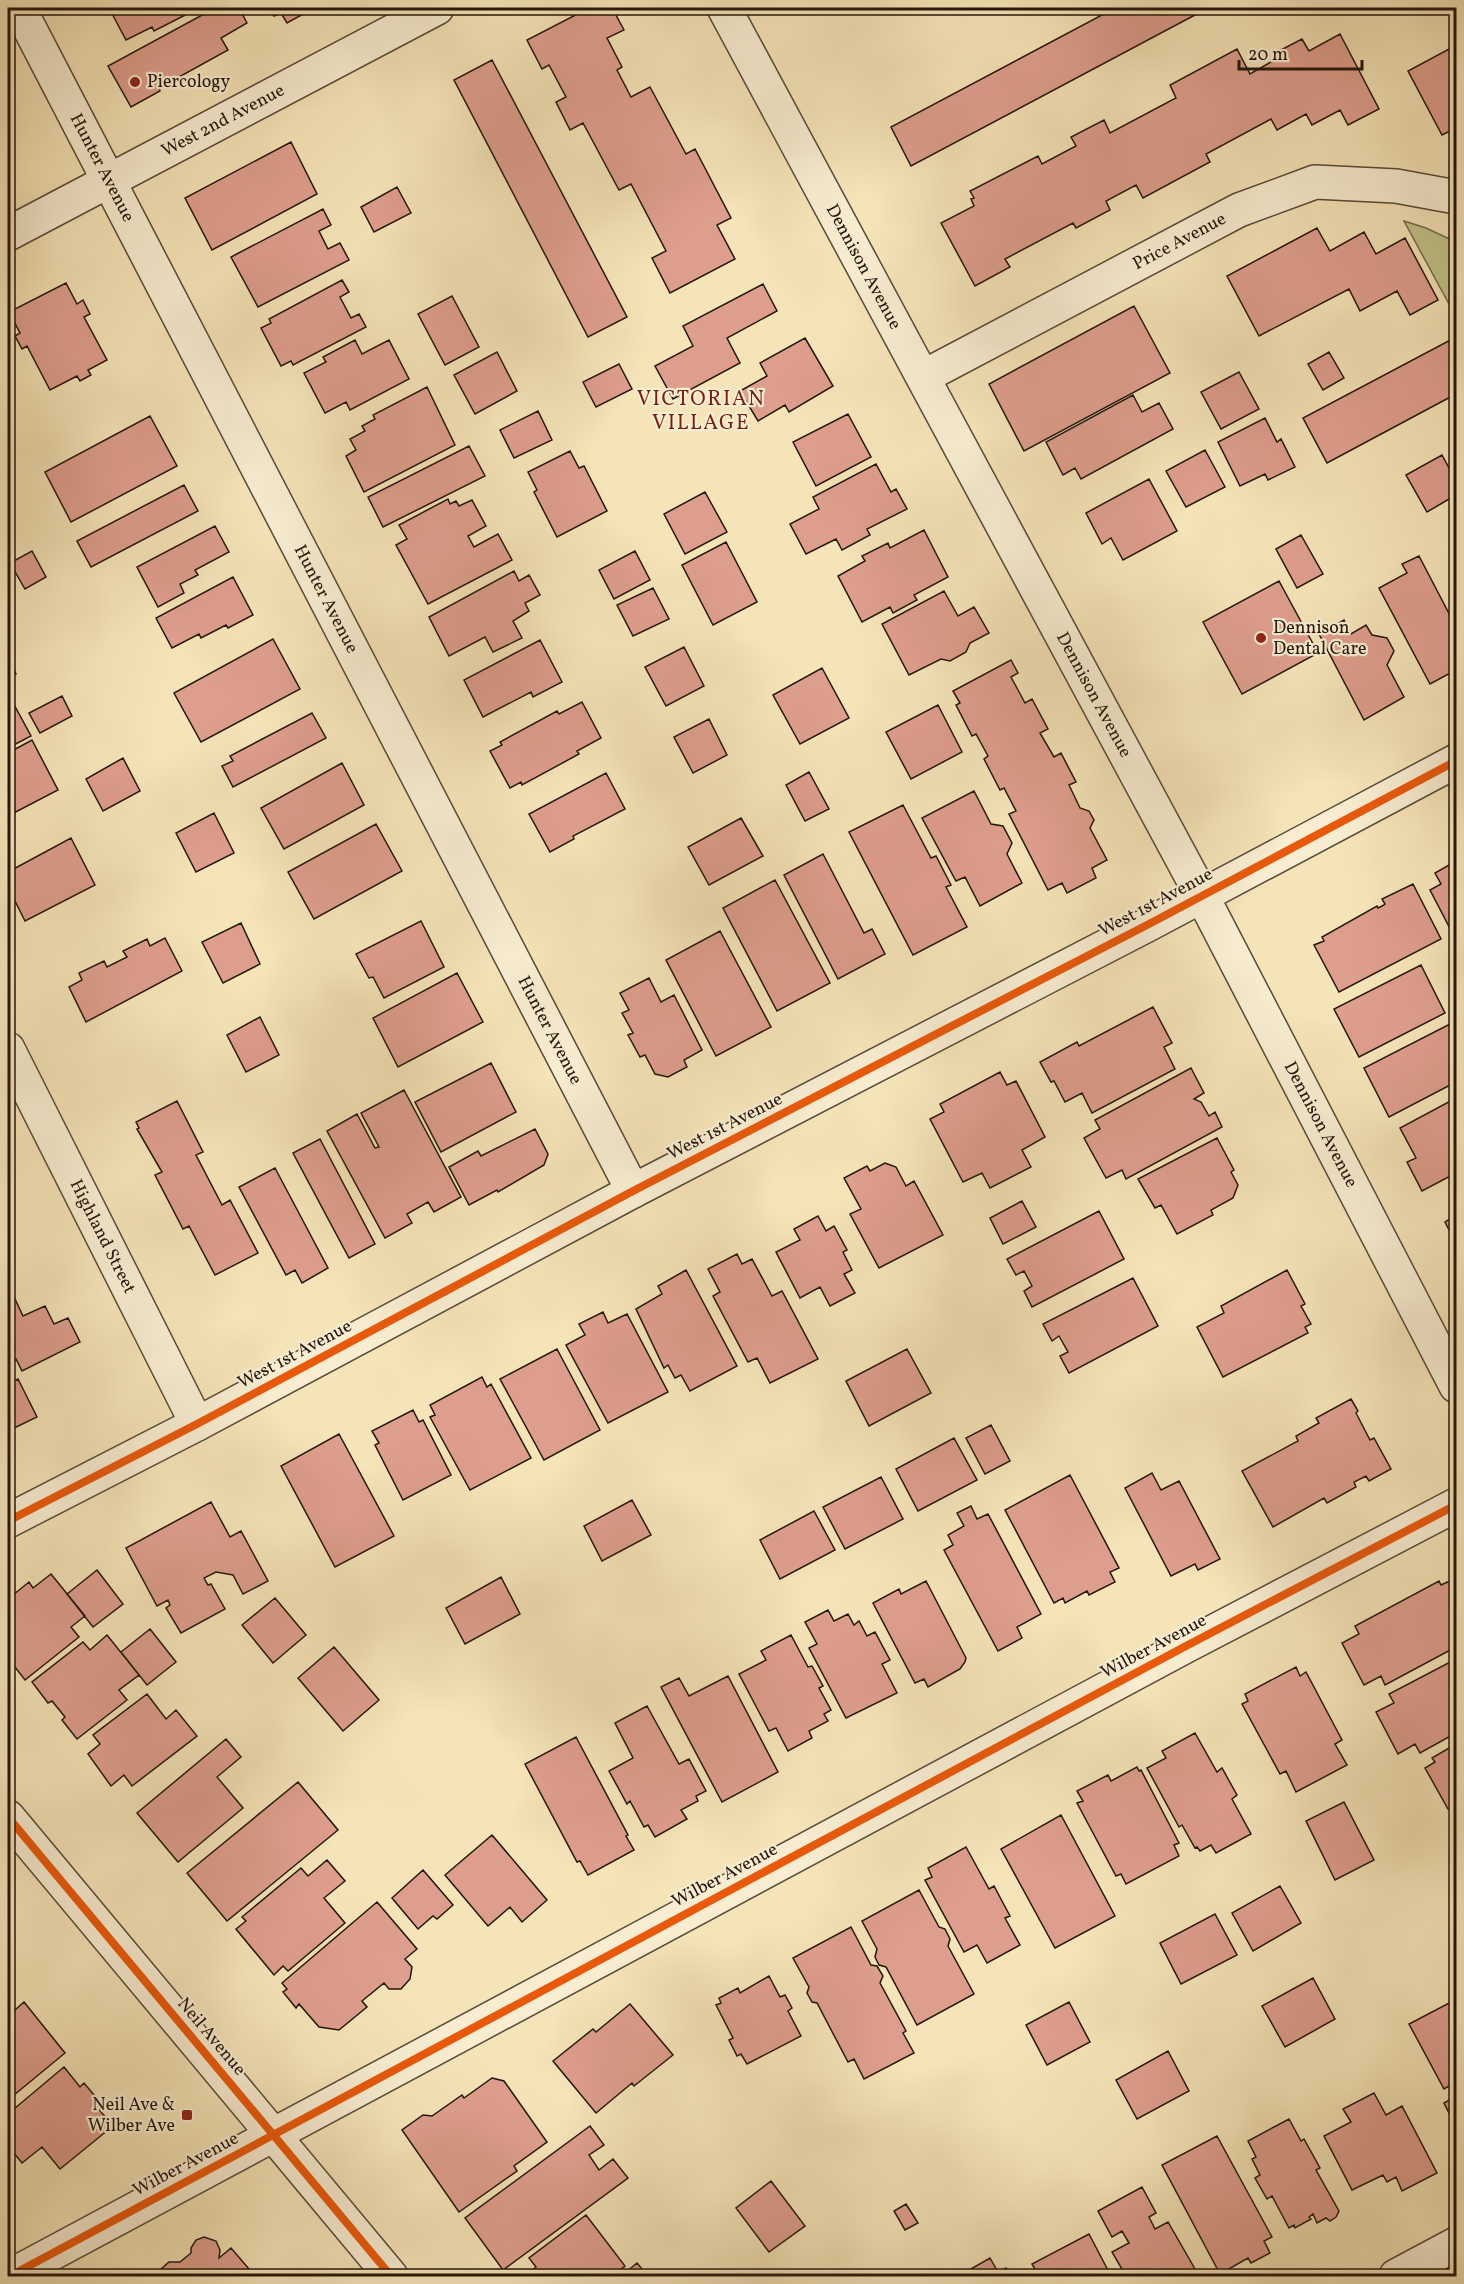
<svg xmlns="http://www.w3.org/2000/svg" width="1464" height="2284" font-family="Vollkorn,serif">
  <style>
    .green { fill: #c2c28a; stroke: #736c4b; stroke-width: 1.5 }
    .building { fill: #de9e8d; stroke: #24160c; stroke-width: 1.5 }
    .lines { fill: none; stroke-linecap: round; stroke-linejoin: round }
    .minor-casing { stroke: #584a37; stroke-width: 36 }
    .tertiary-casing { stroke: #584a37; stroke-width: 36 }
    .minor { stroke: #f8edd1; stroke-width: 33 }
    .tertiary { stroke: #f8edd1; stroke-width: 33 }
    .cycleway-casing { stroke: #f8edd1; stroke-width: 11 }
    .cycleway { stroke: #e8590c; stroke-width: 8 }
    .poi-dot { fill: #8f2418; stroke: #f8edd1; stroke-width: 2 }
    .labels { text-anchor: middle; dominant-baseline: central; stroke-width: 4.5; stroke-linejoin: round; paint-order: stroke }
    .poi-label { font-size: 18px; fill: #24160c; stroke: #f8edd1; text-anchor: start }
    .street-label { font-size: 18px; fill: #24160c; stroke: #f8edd1 }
    .quarter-label { font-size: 21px; letter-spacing: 1.5px; fill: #7a1f14; stroke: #f8edd1 }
  </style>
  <rect width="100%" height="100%" fill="#f5e4b8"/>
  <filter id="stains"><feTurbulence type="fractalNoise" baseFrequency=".00333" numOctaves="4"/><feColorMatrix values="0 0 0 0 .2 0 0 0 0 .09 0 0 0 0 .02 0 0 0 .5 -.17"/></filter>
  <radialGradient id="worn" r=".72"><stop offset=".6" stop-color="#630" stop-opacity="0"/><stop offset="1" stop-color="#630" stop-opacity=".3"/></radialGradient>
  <path class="green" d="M1404,221l22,7 30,14v75z"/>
  <path class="building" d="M109,8h90l-45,23 -2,-4 -26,13z
    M215,8h24l8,15 -26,15 7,12 -69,38 1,3 -29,16 -23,-41z
    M269,8h40l-3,1 1,3 -20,11 -6,-10 -7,3z
    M589,8h23l12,22 -17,8 15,29 -5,3 14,27 19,-10 36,67 9,-5 36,69 -14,7 18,34 -65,34 -18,-35 14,-7 -35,-67 -12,6 -36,-67 -13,7 -14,-28 10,-5 -17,-32 -7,4 -15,-29z
    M1115,8h93l-297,158 -20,-39z
    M1340,34l39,75 -31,16 -8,-15 -28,15 -6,-11 -29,16 -6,-11 -65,35 4,8 -67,36 -7,-13 -30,16 4,9 -34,18 -3,-5 -68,36 5,8 -35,19 -34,-63 33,-17 -3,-7 3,-1 -4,-7 68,-35 4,8 34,-18 -5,-9 33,-17 6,13 66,-35 -6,-13 67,-36 13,25 28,-16 -3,-5 27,-14 7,12z
    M1449,49l7,14v65l-14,7 -34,-64z
    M492,60l135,257 -39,20 -134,-257z
    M291,142l26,52 -105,56 -27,-52z
    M397,187l14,26 -37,19 -13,-25z
    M323,209l8,16 -12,6 9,18 12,-6 9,17 -91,47 -27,-50z
    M1317,228l13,23 34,-19 12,22 29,-16 33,62 -28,15 -13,-24 -37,20 -11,-22 -90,47 -32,-60z
    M342,280l7,12 -9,5 11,21 8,-4 7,13 -73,38 -2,-4 -10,5 -20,-38 10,-5 -2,-4z
    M66,283l11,21 6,-4 7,14 -6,3 23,43 -19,10 3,5 -11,6 -3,-5 -27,14 -23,-44 -5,3 -7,-13 5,-3 -11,-21z
    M763,284l14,27 -50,27 13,25 -67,36 -18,-33 38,-20 -10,-20z
    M452,296l27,51 -34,18 -27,-51z
    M1134,306l36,67 -146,78 -35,-67z
    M1456,337v57l-129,69 -24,-45z
    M805,338l28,48 -44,26 -4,-7 -27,16 -18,-30 27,-15 -7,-13z
    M355,340l7,14 27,-14 20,39 -59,31 -4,-8 -21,11 -21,-40 22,-11 -3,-5z
    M497,352l20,39 -42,23 -21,-39z
    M1329,352l15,26 -21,12 -15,-26z
    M619,364l13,25 -36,18 -13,-25z
    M1239,372l20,37 -38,20 -20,-37z
    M427,387l28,58 -91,47 -18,-36 10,-6 -6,-11 15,-8 -3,-5 13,-7 -2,-4z
    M1133,395l9,17 17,-9 14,26 -92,50 -6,-11 -12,7 -17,-33z
    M538,411l14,29 -38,18 -14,-28z
    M848,414l23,43 -55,29 -23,-44z
    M150,416l27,50 -106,56 -26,-50z
    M1265,418l12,24 4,-3 14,28 -27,13 -3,-6 -25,12 -22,-44z
    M469,446l16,30 -102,51 -15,-30z
    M1205,450l20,37 -39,20 -20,-36z
    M570,451l9,17 5,-2 23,45 -50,26 -23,-45 3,-2 -9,-18z
    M1442,455l14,26v14l-29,17 -21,-37z
    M876,464l15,28 5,-3 11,20 -40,20 3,6 -28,15 -6,-11 -30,15 -16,-30 29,-15 -6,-12z
    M1149,479l28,52 -54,29 -12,-22 -9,6 -16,-31z
    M184,485l14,26 -107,56 -14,-26z
    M705,492l22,40 -42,22 -21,-40z
    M448,499l2,5 6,-3 3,5 13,-6 14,26 -18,10 6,11 24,-13 14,26 -84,44 -32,-59 11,-6 -8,-14z
    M215,526l14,26 -34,18 3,5 -18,9 4,9 -26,14 -21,-40z
    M924,530l24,47 -34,18 3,5 -24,13 -3,-6 -28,15 -24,-46 27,-15 -3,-5 26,-13 2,5z
    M1301,535l22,39 -26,14 -21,-39z
    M726,542l31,60 -44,23 -31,-60z
    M32,551l14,26 -21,12 -15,-26z
    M635,551l15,29 -36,19 -15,-29z
    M1419,556l37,71v43l-26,14 -51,-96 28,-15 -5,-9z
    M514,571l5,10 10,-6 11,20 -15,8 4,8 -16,10 9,17 -29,14 -8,-15 -36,19 -20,-39z
    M233,577l20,38 -25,13 -2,-3 -25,13 -2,-4 -27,14 -16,-30z
    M1279,581l39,72 -76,41 -39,-72z
    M653,588l16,31 -36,17 -16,-31z
    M944,591l14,25 16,-9 15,26 -19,10 -4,9 -16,9 -9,-2 -32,16 -27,-51z
    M1344,620l7,14 15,-9 6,10 15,3 7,13 -7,14 17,32 -40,23 -45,-86z
    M273,639l27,50 -99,53 -27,-49z
    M540,640l22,42 -29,15 -2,-5 -48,25 -19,-37z
    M684,647l20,39 -38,20 -21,-39z
    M8,657l8,17 -8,4z
    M1011,660l7,13 -7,4 14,26 7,-4 16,30 -8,4 14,24 7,-4 15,29 -7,3 11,23 9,3 5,9 -4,8 17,32 -15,8 4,10 -29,15 -5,-10 -14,7 -39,-76 7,-3 -12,-23 -4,2 -16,-31 4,-3 -12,-22 -4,2 -16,-31 4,-2 -7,-12z
    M822,668l27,50 -49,26 -27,-49z
    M62,696l10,20 -32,17 -11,-20z
    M11,699l20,37 -23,12v-47z
    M582,702l19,36 -24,13 2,3 -57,31 -1,-3 -11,6 -20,-37 12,-6 -2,-3 57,-31 2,3z
    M938,705l24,47 -51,27 -25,-47z
    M312,713l14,25 -93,49 -11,-21 11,-5 -3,-5z
    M709,719l18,36 -34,18 -19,-36z
    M32,740l26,50 -50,26v-63z
    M123,758l17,33 -37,20 -17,-32z
    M342,763l22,42 -80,44 -23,-41z
    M809,772l20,37 -24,12 -19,-36z
    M606,773l19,36 -52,27 1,3 -24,13 -21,-38z
    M974,791l17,33 12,2 9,17 -5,11 15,29 -42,23 -15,-29 -9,4 -34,-63z
    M903,805l28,53 5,-2 15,29 -5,2 21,40 -54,28 -64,-123z
    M214,813l20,40 -38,19 -20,-39z
    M741,818l22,38 -54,29 -21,-38z
    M376,824l26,47 -88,48 -26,-47z
    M71,838l24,47 -70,36 -17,-34v-15z
    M823,854l41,79 8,-4 13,25 -47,25 -54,-104z
    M1456,861v79l-26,-50 11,-6 -6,-11z
    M775,880l55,103 -53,28 -54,-103z
    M1413,884l28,55 -102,53 -25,-47 10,-4 -2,-4 55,-31 1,2 4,-2 3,-2 -3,-5z
    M421,921l23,46 -60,31 -11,-21 -4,1 -13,-24z
    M241,923l19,41 -37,19 -21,-41z
    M720,931l51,96 -55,29 -50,-96z
    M165,938l17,33 -96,51 -17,-35 13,-7 -3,-7 25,-12 3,6 20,-10 -4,-6 24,-12 3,7z
    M1421,965l24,48 -86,44 -25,-48z
    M457,973l26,49 -85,45 -25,-49z
    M649,978l12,24 13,-7 28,55 -18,10 3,7 -19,10 -13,-3 -10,-19 -5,2 -12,-22 5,-2 -11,-20 7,-3 -9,-17z
    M1153,1007l19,36 -8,4 11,22 -83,44 -10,-20 -17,9 -11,-21 -3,1 -11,-20 37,-20 2,4z
    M260,1017l19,38 -33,17 -19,-37z
    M1450,1024l6,12v46l-67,35 -25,-49z
    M491,1063l25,49 -75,40 -26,-50z
    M1191,1068l13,25 -10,6 7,3 8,14 6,-4 7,15 -96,52 -4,-9 -16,8 -22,-40 16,-9 -5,-9z
    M1000,1072l7,13 9,-4 29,56 -23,13 9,17 -41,21 -8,-15 -19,9 -33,-63 14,-7 -4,-8z
    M404,1090l57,107 -27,15 -6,-10 -21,12 5,9 -27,15 -58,-107 30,-17 18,34 4,-1 -18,-34z
    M1456,1098v75l-34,18 -15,-29 9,-4 -16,-30z
    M177,1101l26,51 -7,3 26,50 8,-5 28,53 -43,22 -26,-49 -6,3 -28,-54 7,-3 -25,-43 2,-1 -3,-6z
    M535,1129l13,25 -4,11 -46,27 -1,-2 -28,15 -20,-38 29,-16 3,5z
    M1217,1138l17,32 -3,2 7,13 -5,13 -22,12 2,5 -36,19 -16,-29 -6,3 -17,-29z
    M320,1139l55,105 -26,14 -56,-105z
    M885,1163l11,4 10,19 8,-5 29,54 -64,33 -29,-54 11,-5 -17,-31 23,-12 3,5z
    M275,1168l53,100 -26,15 -7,-13 -9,5 -47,-88z
    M1022,1201l14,26 -33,17 -13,-26z
    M1099,1211l25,48 -92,48 -8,-16 8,-5 -8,-15 -8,4 -9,-16z
    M1456,1215v29l-11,-22z
    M818,1216l8,15 8,-5 13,24 -4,2 9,18 -8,4 11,19 -25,13 -10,-19 -20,11 -24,-46 24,-12 -6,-11z
    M737,1254l5,10 10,-5 20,37 10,-5 36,68 -48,24 -13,-25 -9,4 -35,-66 7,-4 -12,-23z
    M686,1270l51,96 -47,25 -9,-16 -6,3 -7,-13 -4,3 -28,-59 26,-15 -4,-8z
    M1287,1270l18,34 -4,2 10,18 -6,3 3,6 -85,44 -26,-50 27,-14 -3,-7z
    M1133,1278l25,48 -89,47 -9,-17 8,-4 -9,-16 -7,5 -9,-17z
    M8,1284l15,32 22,-10 9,18 14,-6 12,24 -58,29 -6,-12 -8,4z
    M603,1312l5,11 19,-9 41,78 -60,31 -42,-78 19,-10 -6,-11z
    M557,1349l43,81 -56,30 -44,-81z
    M907,1349l24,44 -62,33 -23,-45z
    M482,1377l5,10 4,-3 40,74 -61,32 -40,-73 5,-2 -5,-10z
    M18,1379l19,38 -29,14v-47z
    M1351,1399l7,12 -2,2 14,27 4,-2 17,31 -22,12 -3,-5 -12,6 2,5 -29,16 -3,-5 -51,29 -31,-56 56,-30 -2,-5 23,-13 -3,-5z
    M413,1410l6,12 4,-2 28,55 -48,25 -28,-55 4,-2 -7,-12z
    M991,1425l19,36 -25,13 -19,-36z
    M339,1434l55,102 -59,31 -54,-101z
    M954,1438l23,42 -59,31 -22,-42z
    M1152,1473l9,17 18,-9 41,78 -22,11 -3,-6 -24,12 -46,-88z
    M1070,1475l49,93 -9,4 5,10 -26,13 -2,-4 -22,12 -2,-5 -9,5 -49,-93z
    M881,1477l22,42 -58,30 -22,-42z
    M632,1500l19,35 -49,26 -18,-35z
    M211,1502l19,35 11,-6 27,50 -25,13 -10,-19 -17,-3 -12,6 4,7 3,-1 14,25 -44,24 -15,-25 4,-3 -2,-5 -11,6 -31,-58z
    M971,1506l6,13 11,-5 53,100 -24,13 5,11 -24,13 -54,-101 9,-5 -5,-10 16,-9 -7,-13z
    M814,1511l21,39 -55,29 -20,-39z
    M97,1570l26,34 -30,23 -26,-33z
    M51,1574l34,42 -14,11 8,10 -54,43 -14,-18 4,-3 -7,-9v-51l21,-17 4,6z
    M501,1577l19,37 -55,30 -19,-36z
    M1452,1580l4,8v59l-71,38 -4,-9 -17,9 -22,-42 17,-9 -4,-8 84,-45 2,4z
    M926,1581l40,77 -1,4 -5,7 -32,18 -4,-8 -9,4 -42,-80 26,-14 2,5z
    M275,1598l31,37 -33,28 -31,-38z
    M828,1610l6,11 14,-7 6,11 5,-4 8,15 8,-4 15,28 -8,4 15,29 -51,25 -37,-70 8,-4 -12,-22z
    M150,1629l26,33 -29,23 -26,-33z
    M107,1635l32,40 -20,15 8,10 -50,39 -15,-19 3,-3 -13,-16 -4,2 -16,-21 51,-40 7,8z
    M791,1635l17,32 4,-1 11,20 -4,2 12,22 -7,4 4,7 -19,10 3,7 -24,13 -12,-23 -7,3 -30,-57 27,-14 -5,-9z
    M334,1647l45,53 -36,31 -45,-53z
    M1456,1659v74l-36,20 -5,-9 -17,10 -22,-42 18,-9 -5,-9z
    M1296,1667l4,9 6,-4 36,68 -7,4 12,21 -51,27 -10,-21 -6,3 -38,-70 6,-3 -3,-7z
    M728,1676l50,96 -56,30 -61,-115 18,-9 10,18z
    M147,1694l19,25 10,-9 21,26 -65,50 -8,-11 -13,11 -23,-32 12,-10 -7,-9z
    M647,1706l32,58 10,-5 17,32 -10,5 2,5 -17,9 6,9 -32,18 -7,-12 -4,2 -14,-26 -3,3 -18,-33 24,-13 -18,-35z
    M1195,1733l22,39 5,-4 15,27 -5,4 19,35 -35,19 -5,-8 -11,6 -3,-4 -2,1 -13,-23 -3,2 -32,-59 19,-10 -4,-7z
    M576,1737l52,98 -2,1 8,14 -46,25 -8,-14 -3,1 -52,-98z
    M226,1739l15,18 -24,20 26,31 -65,54 -41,-49z
    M1456,1739v67l-1,-2 -7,5 -23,-41 10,-6 -3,-4 24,-14 -2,-4z
    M1137,1767l2,4 2,-1 38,73 -5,2 5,11 -53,28 -5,-10 -5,2 -39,-73 6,-2 -6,-10 31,-16 3,6z
    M298,1782l40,48 -111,91 -40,-48z
    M1344,1802l30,58 -39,20 -29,-59z
    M1061,1815l54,101 -60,32 -54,-99z
    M492,1835l55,65 -25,22 -12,-15 -22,19 -43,-51z
    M966,1847l23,42 5,-3 16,30 -5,2 15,27 -33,18 -10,-18 -13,7 -39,-72 7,-3 -4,-9z
    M327,1860l18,21 -21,17 21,25 -57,48 -5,-5 -9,9 -38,-46 10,-8 -4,-4 59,-49 7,8z
    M423,1870l30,35 -16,14 -4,-3 -15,13 -26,-31z
    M1280,1886l21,37 -48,28 -21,-38z
    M919,1890l20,37 6,2 5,10 -2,7 26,48 -57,31 -31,-58 -7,-2 -4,-8 2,-8 -15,-28z
    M377,1902l40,47 -12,10 7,8 -2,12 -9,10h-12l-5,-6 -22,18 5,6 -28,23 -20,-3 -20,-23 -3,4 -13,-16 4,-3 -5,-6z
    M1215,1914l22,41 -56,29 -21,-41z
    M851,1927l20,38 6,1 6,10 -3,7 26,48 -3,2 11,20 -50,26 -10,-20 -6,3 -31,-59 -5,-1 -5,-9 2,-6 -16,-29z
    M769,1976l11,21 5,-2 7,13 -4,3 13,25 -54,28 -6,-10 -4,2 -8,-16 4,-2 -17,-33 5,-2 -2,-5 19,-10 2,5z
    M1313,1978l22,41 -50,28 -23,-41z
    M24,2002l41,51 -57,47v-84z
    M1069,2002l21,40 -43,23 -21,-40z
    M1451,2002l5,10v70l-12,7 -35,-65z
    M630,2004l43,51 -39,31 -2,-3 -36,30 -43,-52 40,-32 3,3z
    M1168,2051l21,40 -52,28 -21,-39z
    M64,2067l16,20 4,-4 16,19 -4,4 17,20 -53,43 -18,-22 -20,16 -14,-17v-11l5,-4 -5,-7v-10z
    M492,2078l12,3 43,61 -33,24 3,5 -58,41 -57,-82 21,-15 9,1 30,-21 2,3z
    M1374,2093l12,22 16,-9 35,67 -35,18 -6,-14 -9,5 -4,-7 -31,15 -28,-54 27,-14 -8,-13z
    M1456,2096v31l-12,-24z
    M1289,2119l12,22 3,-2 16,29 -4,2 23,41 -3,6 -6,4 -4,-3 -9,5 -4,-9 -4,3 2,2 -16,9 -1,-3 -5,3 -17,-32 -5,3 -12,-21 5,-3 -8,-16 4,-2 -8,-16z
    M590,2126l14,19 -15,10 10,15 14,-11 15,19 -125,92 -38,-52z
    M1217,2136l55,101 -8,4 6,12 -19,10 -3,-5 -28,16 -58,-109z
    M771,2181l34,45 -36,26 -33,-44z
    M1142,2187l14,26 -7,4 6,12 13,-7 31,54h-73l-14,-24 17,-9 -7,-12 -10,6 -14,-26z
    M906,2204l12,19 -13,7 -11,-19z
    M586,2215l39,51 -13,10h-87l11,-9 -7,-9z
    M1089,2234l22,42h-72l-7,-12z
    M204,2237l12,4 4,9 -1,8 12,-10 24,28h-102l16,-14h11l11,-9v-5l5,-8z
    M990,2258l8,14 8,-4 5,8h-48l-1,-2z
    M637,2263l11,13h-27z"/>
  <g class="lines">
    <g class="minor-casing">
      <g id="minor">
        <path id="s1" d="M19,8l614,1183"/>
        <path id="s2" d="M724,8l478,888 254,490"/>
        <path id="s3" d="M8,234l429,-226"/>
        <path id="s4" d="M923,377l316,-167 76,-28 81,4 60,11"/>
        <path id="s5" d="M8,1049l189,375"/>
        <path d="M8,1521l189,-97 436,-233 516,-267 307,-163"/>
        <path d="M10,2276l1176,-630 270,-141"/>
        <path d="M1396,2276l60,-32"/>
      </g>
    </g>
    <g class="tertiary-casing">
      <path id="tertiary" d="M8,1817l383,459"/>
    </g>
    <use href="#minor" class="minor"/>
    <use href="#tertiary" class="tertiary"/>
    <g class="cycleway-casing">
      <path id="cycleway" d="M8,1521l189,-97 436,-233 516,-267 307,-163
        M8,1817l383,459
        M10,2276l1176,-630 270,-141"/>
    </g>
    <use href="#cycleway" class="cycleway"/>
  </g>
  <g class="poi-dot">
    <circle cx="135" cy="82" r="6"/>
    <circle cx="1261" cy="638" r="6"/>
    <rect x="181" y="2109" width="12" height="12" rx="3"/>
  </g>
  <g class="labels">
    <g class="poi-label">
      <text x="147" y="82">Piercology</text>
      <text x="1273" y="628">Dennison<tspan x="1273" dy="21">Dental Care</tspan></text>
      <text x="175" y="2105" text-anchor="end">Neil Ave &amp;<tspan x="175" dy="21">Wilber Ave</tspan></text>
    </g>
    <g class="street-label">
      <text stroke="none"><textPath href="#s3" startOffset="243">West 2nd Avenue</textPath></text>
      <text stroke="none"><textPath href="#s1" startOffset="180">Hunter Avenue</textPath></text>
      <text stroke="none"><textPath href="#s4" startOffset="290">Price Avenue</textPath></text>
      <text stroke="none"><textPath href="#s2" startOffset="294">Dennison Avenue</textPath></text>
      <text stroke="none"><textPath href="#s1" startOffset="666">Hunter Avenue</textPath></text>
      <text stroke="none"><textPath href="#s2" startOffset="780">Dennison Avenue</textPath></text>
      <text transform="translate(1156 903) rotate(-28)">West 1st Avenue</text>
      <text stroke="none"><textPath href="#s1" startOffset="1152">Hunter Avenue</textPath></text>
      <text stroke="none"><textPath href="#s2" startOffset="1266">Dennison Avenue</textPath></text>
      <text transform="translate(725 1127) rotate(-27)">West 1st Avenue</text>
      <text stroke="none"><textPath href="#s5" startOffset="210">Highland Street</textPath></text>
      <text transform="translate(295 1355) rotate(-28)">West 1st Avenue</text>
      <text transform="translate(1154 1647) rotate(-28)">Wilber Avenue</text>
      <text transform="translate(725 1876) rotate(-28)">Wilber Avenue</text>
      <text transform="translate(211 2037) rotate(50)">Neil Avenue</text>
      <text transform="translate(186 2165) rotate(-28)">Wilber Avenue</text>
    </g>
    <g class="quarter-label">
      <text x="701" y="399">VICTORIAN<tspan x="701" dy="24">VILLAGE</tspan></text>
    </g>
  </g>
  <rect width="1464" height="2284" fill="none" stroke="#f5e4b8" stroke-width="30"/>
  <rect x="9" y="9" width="1446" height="2266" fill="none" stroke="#24160c" stroke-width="3"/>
  <rect x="15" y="15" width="1434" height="2254" fill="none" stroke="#24160c" stroke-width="1.5"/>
  <path d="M1239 60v9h123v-9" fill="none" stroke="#24160c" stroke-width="3"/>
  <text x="1248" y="60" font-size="18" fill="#24160c" stroke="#f8edd1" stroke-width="4.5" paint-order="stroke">20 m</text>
  <rect width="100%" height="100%" filter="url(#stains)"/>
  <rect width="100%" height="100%" fill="url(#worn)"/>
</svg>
